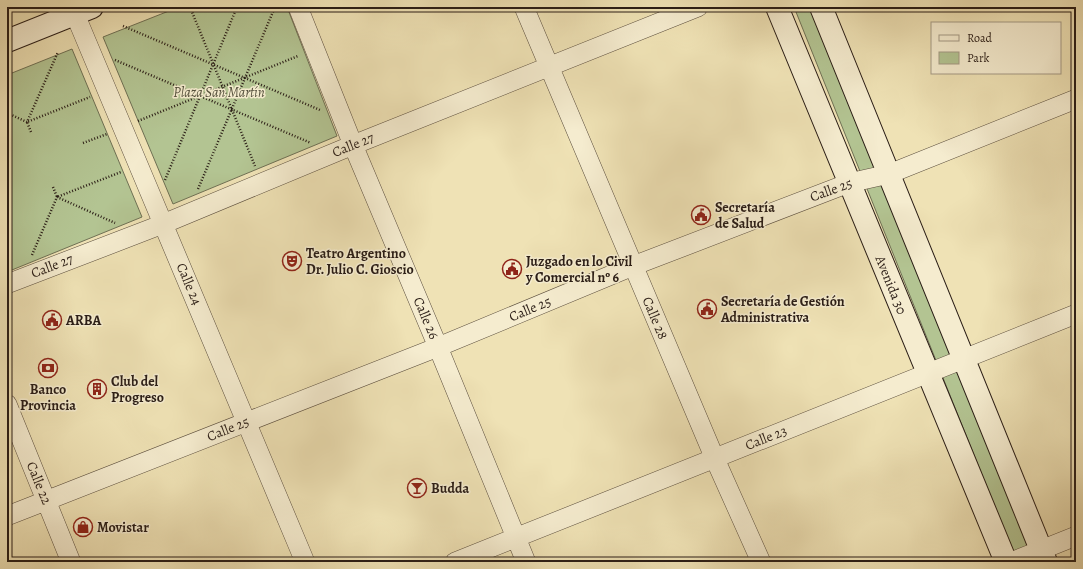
<svg xmlns="http://www.w3.org/2000/svg" width="1083" height="569" font-family="Alegreya,serif">
  <style>
    .green { fill: #b3c492; stroke: #6e7054 }
    .lines { fill: none; stroke-linecap: round; stroke-linejoin: round }
    .street-casing { stroke: #5b4e3e; stroke-width: 20 }
    .secondary-casing { stroke: #2a1d16; stroke-width: 24 }
    .path { stroke: #2a1d16; stroke-width: 2.5; stroke-dasharray: 1 2; stroke-linecap: butt }
    .street { stroke: #f5eccf; stroke-width: 19 }
    .secondary { stroke: #f5eccf; stroke-width: 22 }
    .labels { text-anchor: middle; dominant-baseline: central; stroke-width: 3; stroke-linejoin: round; paint-order: stroke }
    .park-label { font-size: 14px; font-style: italic; fill: #534f3b; stroke: #f5eccf }
    .street-label { font-size: 14px; fill: #2a1d16; stroke: #f5eccf }
    .poi-label { font-size: 14px; font-weight: bold; fill: #2a1d16; stroke: #f5eccf; text-anchor: start }
  </style>
  <rect width="100%" height="100%" fill="#efe2b5"/>
  <filter id="stains"><feTurbulence type="fractalNoise" baseFrequency=".005" numOctaves="4"/><feColorMatrix values="0 0 0 0 .2 0 0 0 0 .09 0 0 0 0 .02 0 0 0 .5 -.17"/></filter>
  <radialGradient id="worn" r=".72"><stop offset=".6" stop-color="#630" stop-opacity="0"/><stop offset="1" stop-color="#630" stop-opacity=".3"/></radialGradient>
  <path class="green" d="M179,7h108l50,129 -164,68 -70,-167z
    M794,7h19l222,555h-18z
    M72,49l70,168 -135,55v-197z"/>
  <g class="lines">
    <g class="street-casing">
      <path id="street" d="M72,7l233,555
        M298,7l55,138 85,202 88,215
        M524,7l191,452 46,103
        M7,284l156,-60 190,-79 345,-138
        M7,404l64,158
        M7,516l431,-169 195,-81 216,-83 40,-9 187,-75
        M455,562l621,-248
        M1011,562l65,-26"/>
    </g>
    <g class="secondary-casing">
      <path id="secondary" d="M777,7l229,555
        M821,7l225,555
        M7,41l85,-34"/>
    </g>
    <path class="path" d="M190,7l65,159
      M123,26l197,84
      M115,60l196,83
      M7,113l20,9 31,-70
      M138,121l160,-65
      M31,132l-4,-10 63,-25
      M83,143l24,-9
      M165,180l72,-173
      M53,187l4,10 64,-25
      M198,189l77,-182
      M32,255l25,-58 58,26"/>
    <use href="#street" class="street"/>
    <use href="#secondary" class="secondary"/>
  </g>
  <defs>
    <g id="civic-ring" transform="scale(1)"><circle r="9.5" fill="#f5eccf" stroke="#8f2418" stroke-width="1.5"/><path d="M-.6-6.5H3V-4.5H.6V-3L4-1V1h2V6H-6V1h2V-1L-.6-3ZM-1.2 2.5V6h2.4V2.5Z" fill="#8f2418"/></g>
    <g id="theatre-ring" transform="scale(1)"><circle r="9.5" fill="#f5eccf" stroke="#8f2418" stroke-width="1.5"/><path d="M-5-5.5Q0-4 5-5.5V0Q5 5 0 6Q-5 5-5 0ZM-3.3-2.5H-1v1.5H-3.3ZM1-2.5H3.3v1.5H1ZM-2.8 1Q0 5.5 2.8 1Z" fill="#8f2418"/></g>
    <g id="bank-ring" transform="scale(1)"><circle r="9.5" fill="#f5eccf" stroke="#8f2418" stroke-width="1.5"/><path d="M-6-4H6V4H-6ZM0-2.3a2.3 2.3 0 1 0 0 4.6a2.3 2.3 0 1 0 0-4.6Z" fill="#8f2418"/></g>
    <g id="building-ring" transform="scale(1)"><circle r="9.5" fill="#f5eccf" stroke="#8f2418" stroke-width="1.5"/><path d="M-4-6H4V6H1V3H-1V6H-4ZM-2.5-4.3h1.7v1.8h-1.7ZM.8-4.3h1.7v1.8H.8ZM-2.5-1h1.7V.8h-1.7ZM.8-1h1.7V.8H.8Z" fill="#8f2418"/></g>
    <g id="bar-ring" transform="scale(1)"><circle r="9.5" fill="#f5eccf" stroke="#8f2418" stroke-width="1.5"/><path d="M-6-5H6L.8 .8V4.5H3.5V6h-7V4.5H-.8V.8Z" fill="#8f2418"/></g>
    <g id="shop-ring" transform="scale(1)"><circle r="9.5" fill="#f5eccf" stroke="#8f2418" stroke-width="1.5"/><path d="M-5-2.5h2.3a2.7 3.5 0 0 1 5.4 0H5L5.5 6h-11ZM-1.5-2.5h3a1.5 2.3 0 0 0-3 0Z" fill="#8f2418"/></g>
  </defs>
  <g fill-rule="evenodd">
    <use href="#civic-ring" x="701" y="215"/>
    <use href="#theatre-ring" x="292" y="261"/>
    <use href="#civic-ring" x="512" y="269"/>
    <use href="#civic-ring" x="707" y="309"/>
    <use href="#civic-ring" x="52" y="320"/>
    <use href="#bank-ring" x="48" y="368"/>
    <use href="#building-ring" x="97" y="389"/>
    <use href="#bar-ring" x="417" y="488"/>
    <use href="#shop-ring" x="83" y="527"/>
  </g>
  <g class="labels">
    <g class="park-label">
      <text x="219" y="92">Plaza San Martín</text>
    </g>
    <g class="street-label">
      <text transform="translate(353 145) rotate(-22)">Calle 27</text>
      <text transform="translate(831 190) rotate(-20)">Calle 25</text>
      <text transform="translate(52 266) rotate(-21)">Calle 27</text>
      <text transform="translate(189 284) rotate(67)">Calle 24</text>
      <text transform="translate(891 285) rotate(68)">Avenida 30</text>
      <text transform="translate(530 309) rotate(-23)">Calle 25</text>
      <text transform="translate(426 318) rotate(67)">Calle 26</text>
      <text transform="translate(655 318) rotate(67)">Calle 28</text>
      <text transform="translate(228 429) rotate(-22)">Calle 25</text>
      <text transform="translate(766 438) rotate(-22)">Calle 23</text>
      <text transform="translate(39 483) rotate(68)">Calle 22</text>
    </g>
    <g class="poi-label">
      <text x="715" y="207">Secretaría<tspan x="715" dy="16">de Salud</tspan></text>
      <text x="306" y="253">Teatro Argentino<tspan x="306" dy="16">Dr. Julio C. Gioscio</tspan></text>
      <text x="526" y="261">Juzgado en lo Civil<tspan x="526" dy="16">y Comercial nº 6</tspan></text>
      <text x="721" y="301">Secretaría de Gestión<tspan x="721" dy="16">Administrativa</tspan></text>
      <text x="66" y="320">ARBA</text>
      <text x="111" y="381">Club del<tspan x="111" dy="16">Progreso</tspan></text>
      <text x="48" y="389" text-anchor="middle">Banco<tspan x="48" dy="16">Provincia</tspan></text>
      <text x="431" y="488">Budda</text>
      <text x="97" y="527">Movistar</text>
    </g>
  </g>
  <rect width="1083" height="569" fill="none" stroke="#efe2b5" stroke-width="24"/>
  <rect x="8" y="8" width="1067" height="553" fill="none" stroke="#2a1d16" stroke-width="2"/>
  <rect x="12" y="12" width="1059" height="545" fill="none" stroke="#2a1d16"/>
  <rect x="931" y="22" width="130" height="52" fill="#f5eccf" stroke="#a49985"/>
  <rect x="939" y="35" width="20" height="6" fill="#f5eccf" stroke="#a49985"/>
  <text x="967" y="42" font-size="12" fill="#2a1d16">Road</text>
  <rect x="939" y="52" width="20" height="12" fill="#b3c492" stroke="#a49985"/>
  <text x="967" y="62" font-size="12" fill="#2a1d16">Park</text>
  <rect width="100%" height="100%" filter="url(#stains)"/>
  <rect width="100%" height="100%" fill="url(#worn)"/>
</svg>
